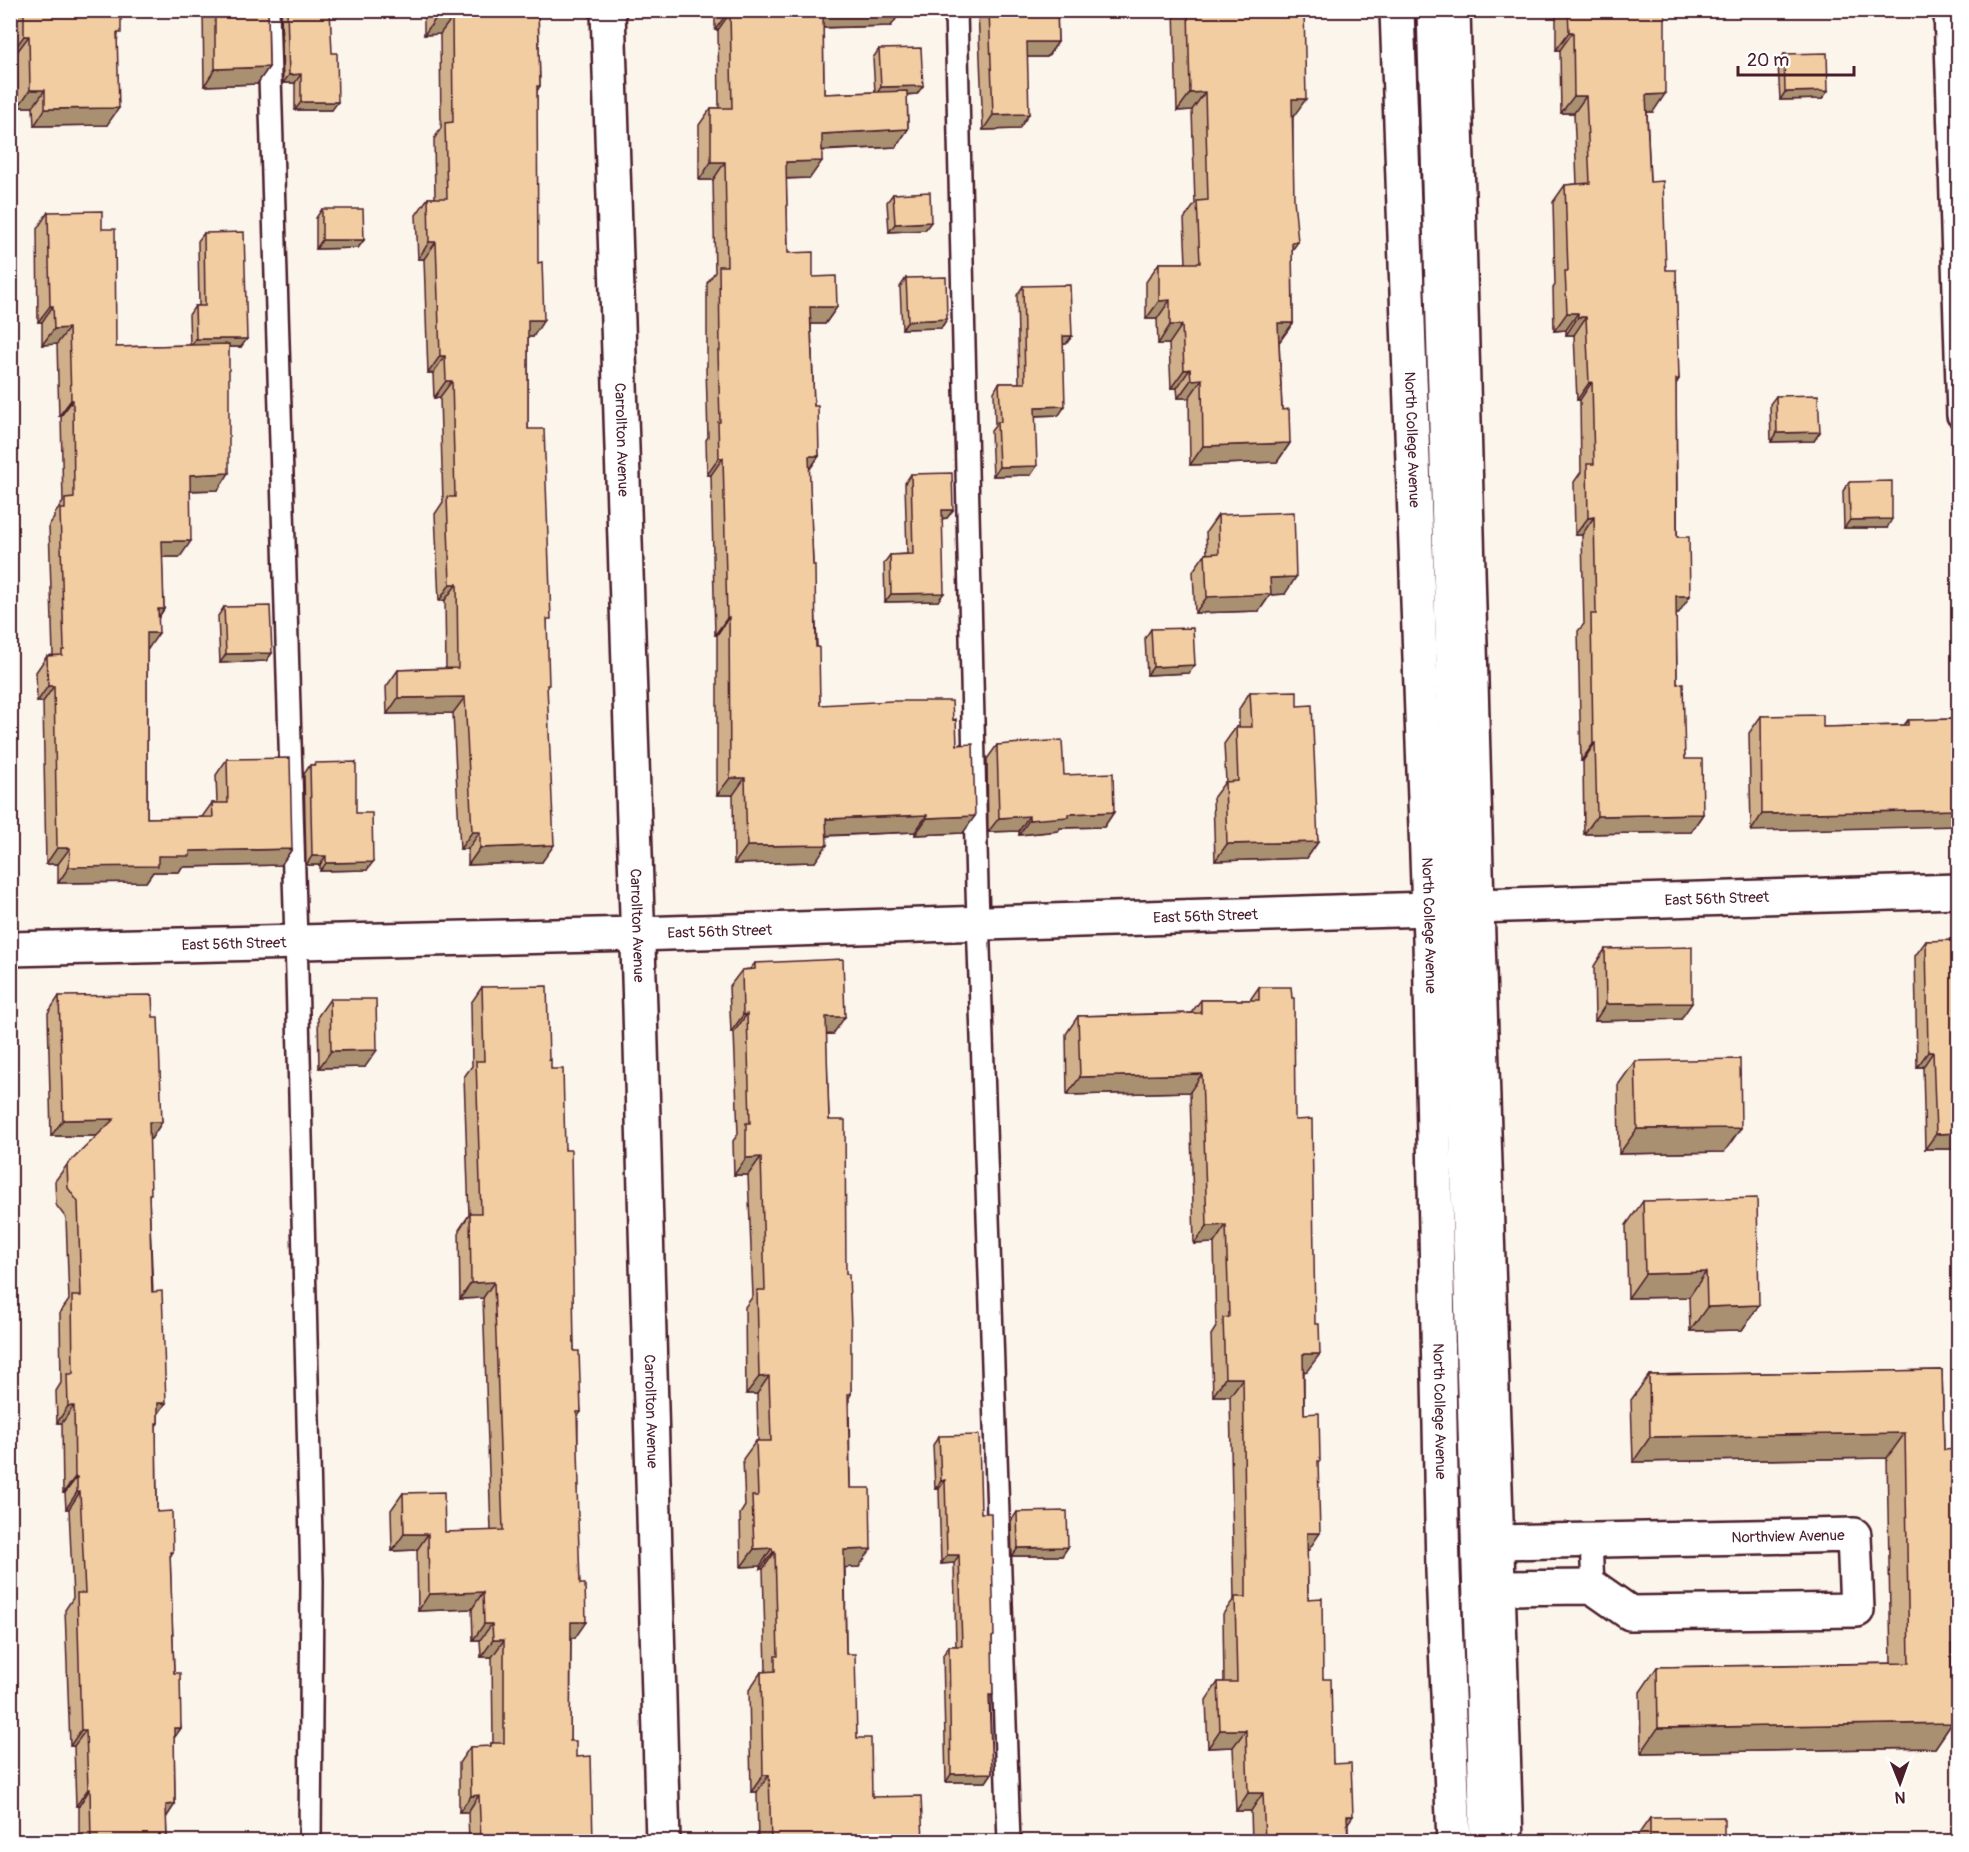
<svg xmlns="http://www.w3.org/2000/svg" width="1969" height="1852" font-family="Pangolin,sans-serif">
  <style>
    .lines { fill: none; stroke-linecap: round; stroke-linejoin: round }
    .lane-casing { stroke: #4a1f2b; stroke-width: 26 }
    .street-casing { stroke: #4a1f2b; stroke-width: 38 }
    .secondary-casing { stroke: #4a1f2b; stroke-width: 38 }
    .lane { stroke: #fff; stroke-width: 21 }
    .street { stroke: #fff; stroke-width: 33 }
    .secondary { stroke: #fff; stroke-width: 33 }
    .wall { fill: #d0b08b; stroke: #4a1f2b; stroke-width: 1.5 }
    .shaded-wall { fill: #a99071; stroke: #4a1f2b; stroke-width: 1.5 }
    .building { fill: #f2cda2; stroke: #4a1f2b; stroke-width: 1.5 }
    .labels { text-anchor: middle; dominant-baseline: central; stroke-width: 5; stroke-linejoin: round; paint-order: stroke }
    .street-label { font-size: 15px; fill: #4a1f2b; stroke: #fff }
  </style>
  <rect width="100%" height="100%" fill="#fcf5ec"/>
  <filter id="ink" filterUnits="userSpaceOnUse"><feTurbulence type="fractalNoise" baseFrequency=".0167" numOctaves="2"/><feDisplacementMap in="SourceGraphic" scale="12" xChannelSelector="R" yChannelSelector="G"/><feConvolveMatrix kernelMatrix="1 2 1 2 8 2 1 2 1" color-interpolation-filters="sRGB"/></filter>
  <g filter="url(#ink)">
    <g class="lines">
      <g class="lane-casing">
        <path id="lane" d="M268,10l29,964 15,607 -2,261
          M956,10l21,878 32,954
          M1428,10l53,1832
          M1945,10l13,406
          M1591,1541l2,46"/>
      </g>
      <g class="street-casing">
        <g id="street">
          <path id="s1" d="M608,10l32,999 23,833"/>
          <path id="s2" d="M1477,906l481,-15"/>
          <path id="s3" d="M10,949l627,-15 791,-25"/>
          <path id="s4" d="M1498,1542l356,-7 3,75 -227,3 -37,-26 -95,1"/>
        </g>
      </g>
      <g class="secondary-casing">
        <g id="secondary">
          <path id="s5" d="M1397,10l33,930 13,631 11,271"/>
          <path d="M1453,10l24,896 29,936"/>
        </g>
      </g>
      <use href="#lane" class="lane"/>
      <use href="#street" class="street"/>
      <use href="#secondary" class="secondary"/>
    </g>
    <path class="wall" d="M14,10h107l-14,115 -73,1 -1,-19h-15l-1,-55h-5v-38z
      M203,10h65l1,57 -12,17 -53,2z
      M281,10h49l2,100h-37v-27h-12z
      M424,10h114l2,76 -3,5 -4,246h-5v92l19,194v65l-5,174 -74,3v-16h-8l-7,-136 -66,1 -1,-27 12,-17 48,-2 -1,-68 -6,1 -4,-87 8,-12 -3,-105 -6,1 -1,-25h-5l-4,-114h-6l-2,-44 12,-17h7l-1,-59 7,-11 -1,-94 -16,1z
      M715,10h187l-11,16 -68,2 1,66 51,-2 -2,-34 6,-9 38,45 -10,1 1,34 -12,18 -74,4 -12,27 -24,1 2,74 25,24 24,30 -12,17h-14l3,82 5,50 -10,14 4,95 7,140 133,15 4,25 6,88 -48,2v-3l-88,4 -12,26 -81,2 -1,-69h-16v-160h-2l-4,-160h-4l-1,-35 2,-3 -2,-69 1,-2v-83l8,-11 -2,-92h-14v-55l12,-17h8l-1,-78h-3z
      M978,10h79l1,32 -11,15h-20l-8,72 -36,1z
      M1174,10h130l-11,107 -1,133 1,73 -13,18h-1l3,69 8,33 -13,19 -87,3 -1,-67h-11l-1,-10h-6l-2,-44h-11l-1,-25h-11v-37l13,-19h27l-2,-44 11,-15 -3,-94 -15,1z
      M1556,10h109l-12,102h-6l3,70 16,88 13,109 -3,5 2,230h-2l1,70 8,75 18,55 -12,18 -107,2 -1,-73h-2l-3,-130 6,-7 -2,-89h-7l-1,-53 7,-10 -1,-72h-3l-3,-65h-8v-5l-12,1 -1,-43 2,-3 -2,-83 12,-17 12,-1 -3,-71h-13l-1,-63h-4z
      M1784,54l38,45 -42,1 -2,-37z
      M893,194l32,36 -36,2 -2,-30z
      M322,209l42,31 -6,8 -42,1v-31z
      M48,212l54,17 14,118 74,-2 -1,-30 6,-9h4l-1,-65 6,-8 37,114h-12l-11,143 -28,1 -10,66h-18l2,52 -5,8 -11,32h-1v169l55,-1 10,-14h5l-1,-28 11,-16 65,90 -11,16 -99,2 -3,5h-26l-7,10 -88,1v-19h-12l-3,-162h-6l-1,-30 11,-16 6,-1 -4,-130 5,-7v-3l9,-13 -2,-86h-2l-2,-72 -15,1v-23h-4l-1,-93z
      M906,278l41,41 -6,9 -39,1 -2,-42z
      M1023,286l49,50 -6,8h-3l-4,71 -24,1 -4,59 -38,1 -2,-45 4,-5 -1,-34 5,-9h20l-2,-88z
      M1776,396l44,36 -6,9 -43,1 -1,-38z
      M911,474l42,36 -6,8 -5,1 -4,82 -53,1 -1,-39 6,-8 17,-1 -2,-71z
      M1849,482l38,46h-43l-1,-37z
      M1218,515l67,79 -15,1 -11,16 -64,2 -2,-42 12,-17h2l-1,-22z
      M224,607l48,46 -6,8 -46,2 -2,-47z
      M1151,629l38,44 -42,2 -2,-37z
      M1250,692l47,14 21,136 -11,16 -92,3 -2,-63 12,-16h1l-2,-38 12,-17h3v-18z
      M1761,716l62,11 81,-2 4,-5 51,-1 -208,112 -2,-98z
      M997,745l67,30 50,37 -10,15 -44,1 -2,3 -39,4v-4l-31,1 -1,-73z
      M315,763l41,50 11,57 -47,1v-6h-14l-2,-91 6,-9h3z
      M1959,940v209h-34l-2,-82h-6l-2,-111 11,-15z
      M1605,949l76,70 -86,2 -1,-55z
      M755,963l78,71h-7l3,86 17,154 5,120 -2,4 1,90 9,79h-14l1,87 11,84 15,59 51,45h-165l-1,-50h-6l-2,-102 12,-18h3l2,-3 -3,-100h-3v-3l-19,1 -1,-53 5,-8 -2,-47 13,-18h2l-1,-47h-11l-1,-87 8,-11 -5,-121h-14l-1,-34 5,-7 -4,-102h-3l-2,-45 13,-17 8,-1z
      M482,987l67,73 2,9 14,81 9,201 7,61 -3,4 -3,222h-4l-1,103 6,16 17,85h-124l-1,-30h-9v-49l11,-16h19l2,-4h2l-1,-86h-11l-1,-17h-7l-1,-31 -54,2 -1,-61 -25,1 -1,-41 12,-17 42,39 46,-1 -8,-233 -23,1 -1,-69 10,-15 -5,-138 8,-11 -1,-63z
      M1259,987l36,133 12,251 -3,1v42l14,50 -11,87 1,48 15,80 10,85 15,59v19h-96l-1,-31h-15l-3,-64 -25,1 -2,-48 12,-18h6l-1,-68 11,-15 -4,-203h-17l-2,-61 5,-8 -2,-84 -20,1 -4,-152 -123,3 -1,-61 12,-18 113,-3 10,-13h49z
      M59,996l94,21 9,105 -11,17h-2v58l9,217v9l-2,3 1,86 16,40 -3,5 4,116 7,55 -7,10 1,66 -9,13 1,25h-88v-36h-3l-2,-60h-4l-5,-136 8,-12 -4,-89h-3l-1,-16h-2l-1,-70h-5l-1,-32 5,-8 -1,-70 9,-13 -3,-82 -10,-13 -1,-24 12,-16 30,-29h-46l-3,-123z
      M330,999l35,68 -46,1 -1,-52z
      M1635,1061l89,91 -105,2 -1,-69z
      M1643,1201l116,104 -17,25 -52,1 -1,-34 -61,1 -2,-73z
      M1942,1370l2,80 15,-1v209l-8,10 1,55 -17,25 -294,5 -1,-61 17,-25 234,-4 -4,-205 -254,4 -2,-62 18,-25z
      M939,1436l42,77 11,126 -2,61 2,73 -6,9h-40l-3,-127 6,-9h7l-2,-83 -13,1 -2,-75h-4l-2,-44z
      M1017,1512l51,35 -6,9h-50l-1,-35z
      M1650,1818l74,24h-86v-7z"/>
    <path class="shaded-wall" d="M902,10l-11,16 -81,2 13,-17z
      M727,13h3l-12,17h-3z
      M436,18h16l-12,16 -16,1z
      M1569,32h4l-13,18h-4z
      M24,36h5l-12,16h-5z
      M1027,42h31l-11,15h-31z
      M269,67l-12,17 -53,2 11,-17z
      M301,74l-6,9h-12l6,-8z
      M923,86l-6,8 -42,2 6,-9z
      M30,90h15l-12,17h-15z
      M1828,91l-6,8 -42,1 5,-8z
      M1205,92l-13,18 -15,1 13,-18z
      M1665,94l-12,18h-19l12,-17z
      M1574,96h12l-12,17h-13z
      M1292,99h14l-13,18 -14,1z
      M301,102h37l-6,8h-37z
      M119,108l-12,17 -73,1 11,-17z
      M1029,114l-10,15 -36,1 10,-15z
      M908,129l-12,18 -87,4 13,-17z
      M822,161l-12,17 -36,1 12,-17z
      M711,162h14l-12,18h-14z
      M931,222l-6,8 -36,2 6,-8z
      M322,240h42l-6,8 -42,1z
      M429,242h7l-12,17h-6z
      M1292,242h6l-13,18z
      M1170,300l-13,19h-11l13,-18z
      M50,306h3l-11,16h-4z
      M810,307h27l-12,17h-27z
      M1567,313h11l-12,17 -12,1z
      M1578,317h8l-12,18h-8z
      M947,319l-6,9 -39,1 6,-8z
      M528,320h16l-11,17h-17z
      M1278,323h15l-13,18h-15z
      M1170,325h12l-13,19h-11z
      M69,328l-12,16 -15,1 12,-16z
      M1063,336h9l-6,8h-9z
      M196,339h51l-6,8h-51z
      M440,356h5l-12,17h-5z
      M1190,369l-13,19h-6l13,-18z
      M1202,379l-13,19h-11l13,-18z
      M446,381h6l-12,16 -6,1z
      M1592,382l-12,18h-3l12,-17z
      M71,400h2l-12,16h-2z
      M1065,406l-6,9 -30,1 6,-9z
      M1820,432l-6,9 -43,1 6,-9z
      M1290,443l-13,19 -87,3 13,-19z
      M809,456h10l-12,17z
      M719,458h4l-12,17h-4z
      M1037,466l-6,9 -38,1 6,-9z
      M229,473l-11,17 -40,1 12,-16z
      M942,510h11l-6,8 -11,1z
      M1594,517l-12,18h-7l13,-17z
      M1892,519l-5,9h-43l6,-8z
      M162,541h29l-11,16h-30z
      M1296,577l-11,17 -15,1 -11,16 -64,2 12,-16 63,-19z
      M450,584h7l-12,16 -6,1z
      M944,593l-6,8 -53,1 6,-8z
      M1676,596h14l-12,18h-15z
      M158,609h6l-11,16z
      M729,617l-12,18h-2l12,-17z
      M147,633h12l-11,16 -13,1z
      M272,653l-6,8 -46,2 6,-9z
      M1195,665l-6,8 -42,2 6,-8z
      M48,686h6l-11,16h-6z
      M465,697l-12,16 -66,1 11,-16z
      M1595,743l-12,18h-2l12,-17z
      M730,778h15l-12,17h-16z
      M1959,810v16l-208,5 11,-17z
      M1114,812l-10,15 -44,1 -2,3 -39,4 10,-15 39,-6z
      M1703,814l-12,18 -107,2 13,-18z
      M927,815l-12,17 -101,4 12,-17z
      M975,816l-12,17 -48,2 12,-17z
      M1029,816l-10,15 -31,1 11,-14z
      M472,832h8l-12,17h-8z
      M1318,842l-11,16 -92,3 12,-17z
      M554,845l-12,17 -74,3 12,-17z
      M827,845l-12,17 -81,2 13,-18z
      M57,848h13l-12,16h-12z
      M292,849l-11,16 -99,2 -3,5h-26l-7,10 -88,1 11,-16 89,-11 32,-5z
      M312,856h14l-6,9h-14z
      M373,862l-6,8 -47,1 6,-8z
      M1692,1003l-11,16 -86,2 11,-17z
      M747,1014l-13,18h-3l12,-17z
      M826,1017h19l-12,17 -20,1z
      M377,1050l-12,17 -46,1 12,-17z
      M1928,1052h5l-10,15h-6z
      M1202,1074l-12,18 -123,3 13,-18z
      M114,1119l-12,17h-51l12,-16z
      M149,1122h13l-11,17h-14z
      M1741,1128l-17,24 -105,2 18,-25z
      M1959,1133v16h-34l11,-15z
      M761,1157l-13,18h-14l12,-17z
      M1226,1225l-12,18 -20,1 13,-18z
      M1706,1272l-17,25 -61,1 17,-24z
      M494,1282l-11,16 -23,1 11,-16z
      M1759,1305l-17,25 -52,1 17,-24z
      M1303,1354h17l-13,17 -16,1z
      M769,1376l-12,18h-11l13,-17z
      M1225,1378h18l-13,18h-17z
      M158,1403h8l-12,17z
      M68,1406h6l-12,17h-5z
      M1905,1433l-18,25 -254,4 17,-25z
      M75,1477h2l-12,16h-2z
      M945,1480l-6,9h-4l6,-8z
      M77,1492h3l-11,17h-3z
      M1307,1533h13l-12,18h-14z
      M404,1534h24l-11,16 -25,1z
      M1068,1547l-6,9h-50l6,-8z
      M772,1548l-12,18 -19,1 13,-18z
      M871,1549l-12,18 -27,1 12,-18z
      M773,1552h2l-12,17h-3z
      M947,1555h12l-5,8 -13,1z
      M483,1592l-11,17 -54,2 11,-17z
      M571,1622h15l-11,16h-16z
      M484,1624h8l-12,16h-7z
      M493,1640h11l-12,17h-11z
      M1951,1644h8v14l-8,11z
      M1952,1723l-17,25 -294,5 17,-25z
      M174,1728h7l-12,17z
      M81,1730h5l-12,16h-4z
      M1220,1730h26l-13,17 -25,1z
      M992,1773l-6,9h-40l5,-8z
      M763,1775h6l-12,17h-6z
      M88,1789h2l-11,17h-3z
      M1248,1793h15l-12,18h-15z
      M479,1795l-11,17h-9l12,-16z
      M175,1804l-11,17 2,-16z
      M1347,1816h6l-12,17z"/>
    <path class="building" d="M24,10h97v23h-4l2,75 -74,1v-19h-15l-1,-54h-5z
      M215,10h53l1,57 -54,2z
      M287,10h43l2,43h5l1,49h-37v-28l-12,1z
      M436,10h102l2,76h-3l1,177 4,-1 2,58h-16v109h16l7,190h-4l2,66h-2l7,160 -74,3v-16h-8l-7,-135 -67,1v-28l60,-2 -1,-84h-7l-3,-87h8l-3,-116h-6l-1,-25h-5l-4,-114h-7l-1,-44h19l-2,-75 8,-1 -1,-104h-16z
      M727,10h113l-17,1 1,83 83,-3 1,38 -86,5v27l-36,1 2,91 25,-1v25l23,-1 1,31h-27l4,99h4l1,50h-10l4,109h2l1,82h3l1,58 72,-4h60l1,19 3,-1 1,26 16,-1 2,72 -48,2v-3l-101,4 1,26 -80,1 -2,-68h-15l-1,-161 -2,1 -4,-160h-4l-1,-36h2l-2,-71h2l-1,-85h8l-2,-104h-14v-54h21l-2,-95h-3z
      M989,10h68l1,32h-31l2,72 -36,1z
      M1188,10h116l2,89h-14l2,100 4,43h-6l1,81h-15l4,87 7,-1 1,34 -87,3 -1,-67 -11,1 -1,-11 -6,1 -2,-45h-12v-25l-11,1v-38h41l-3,-62 11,-1 -3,-108 -15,1z
      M1568,10h97v84l-19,1 4,87 13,-1 3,89h10l3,109h-3l1,158h12l1,59h-14l1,88 6,-1 2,76h17l1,55 -106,2 -2,-73 -2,1 -2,-130h5l-2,-97 -6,1 -1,-54h7l-2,-82 -3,1 -3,-66h-8v-4h-11l-2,-42h3l-3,-86 25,-2 -4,-87h-12l-1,-64h-4z
      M921,48l2,38 -42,1 -2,-38z
      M1827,53l1,38 -43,1 -1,-38z
      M930,192l1,30 -36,2 -2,-30z
      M322,209h41l1,31h-42z
      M102,211v18h13l1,118 113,-3v129l-39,2 1,66h-29l2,68h-6l1,24h-12v185l66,-1 -1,-14h16l-1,-44 63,-1 2,91 -102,2v5h-32v10l-89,1 1,-19h-13l-3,-162h-6l-1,-30 15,-1v-5h2l-4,-141h5v-10l9,-1 -1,-98h-2l-2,-72 -15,1 -1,-23h-3l-2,-94z
      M244,232l3,107h-51l-1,-33h10l-1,-73z
      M946,277l1,42 -39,2 -2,-43z
      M1070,285l2,51h-9l2,70 -30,1 2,59 -38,1 -2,-45h4l-2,-39h26l-2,-97z
      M1818,395l2,37 -43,1 -1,-37z
      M952,473l1,37h-11l2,83 -53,1 -1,-39 23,-1 -2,-80z
      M1892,481v38l-42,1 -1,-38z
      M1294,512l2,65 -26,1 1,16 -64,3 -2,-43 14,-1 -1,-38z
      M270,606l2,47 -46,1 -2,-47z
      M1193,628l2,37 -42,2 -2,-38z
      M1297,691v15l15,-1 6,137 -91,2 -2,-62 13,-1 -2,-54h16l-2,-35z
      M1823,715v12l85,-2v-5l51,-1v91l-197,4 -1,-98z
      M1062,740l2,35 49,-2 1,39 -46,2v3l-39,3v-4l-30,2 -2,-73z
      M356,762v51h16l1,49 -47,1v-7h-14l-2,-91h5v-2z
      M1959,940v193l-23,1 -3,-82h-5l-2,-111z
      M1692,947v56l-86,1 -1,-55z
      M843,959l2,58h-19l3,103h16l1,154h3l2,53v67h-3l2,94h20l1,61 -27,1 2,104h9l2,84h14l1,59 49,-1 2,46h-152l-2,-67h-6l-2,-103 14,-1v-15h3l-3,-104h-2l-1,-4 -18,1 -2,-53h6l-2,-55h15l-2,-65 -10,1 -2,-87h8l-4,-133 -15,1v-35h4l-3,-109 -4,1 -1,-45 13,-1v-6z
      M547,986l2,74 2,-1v10h12l2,81h6l3,201h5l2,61h-4l2,74h-2l3,98h5l1,38h-15l-1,119h6v16l15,-1 2,86h-112l-2,-47 -8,1 -1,-49 21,-1v-3h13v-103h-11l-1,-16h-8l-1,-32 -54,2 -1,-60h-24l-1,-41 41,-1 1,40 58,-2 -9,-248 -23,1 -1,-70h11l-5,-152h8l-2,-74z
      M1259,987h32l1,11h2l1,122 17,-1 3,205h4l1,30h-17l1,60 15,-1 1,48h-2l2,72h-13l1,66 14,-1 1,81h8l2,85 18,-1 2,53h-6l1,26h-83l-2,-49h-15l-2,-63h-26l-2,-48h19l-2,-85h11v-20l-3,-199h-18l-2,-60 6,-1 -3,-92 -19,1 -5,-152 -122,3 -2,-61 123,-3v-13h58z
      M152,995l1,22h5l4,105h-13l2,72h-2l3,98 10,-1 4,112h-8v20h-2l1,89 15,-1 1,41h-3l4,121h6l1,55h-7l1,76 -9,1 1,37h-76l-1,-53h-2l-2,-59h-5l-4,-137h8l-5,-101h-3v-15h-2l-1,-71h-6l-1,-32h6l-1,-78h9l-3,-94 -10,-14 -1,-23 47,-46 -51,1 -4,-124z
      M330,999h46l1,51 -46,1z
      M1740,1059l1,69 -104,1 -2,-68z
      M1757,1198l2,107 -52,2 -1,-35 -61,2 -2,-73z
      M1942,1370l2,80 15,-1v195h-8l1,79 -294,5 -1,-61 252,-4 -4,-230 -255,4 -1,-62z
      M979,1435l2,78h10l3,123 -2,1 1,58h-4l3,78 -41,1 -2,-128h13l-3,-91h-12l-2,-75 -4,1 -2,-45z
      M1067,1511l1,36 -50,1 -1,-36z
      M1724,1817v25h-74v-24z"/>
  </g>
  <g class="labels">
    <g class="street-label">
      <text stroke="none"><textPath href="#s1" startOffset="430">Carrollton Avenue</textPath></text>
      <text stroke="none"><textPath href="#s5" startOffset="430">North College Avenue</textPath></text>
      <text stroke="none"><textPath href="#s2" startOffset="240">East 56th Street</textPath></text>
      <text stroke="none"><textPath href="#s3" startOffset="1196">East 56th Street</textPath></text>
      <text stroke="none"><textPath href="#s1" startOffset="916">Carrollton Avenue</textPath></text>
      <text stroke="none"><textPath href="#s5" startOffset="916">North College Avenue</textPath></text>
      <text stroke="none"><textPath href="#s3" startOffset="710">East 56th Street</textPath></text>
      <text stroke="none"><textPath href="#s3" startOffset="224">East 56th Street</textPath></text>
      <text stroke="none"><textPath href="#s1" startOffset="1402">Carrollton Avenue</textPath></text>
      <text stroke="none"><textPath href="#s5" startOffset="1402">North College Avenue</textPath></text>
      <text stroke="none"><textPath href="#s4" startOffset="290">Northview Avenue</textPath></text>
    </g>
  </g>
  <rect width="1969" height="1852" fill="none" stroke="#fff" stroke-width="36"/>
  <rect x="18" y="18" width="1933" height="1816" fill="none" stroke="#4a1f2b" stroke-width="2" filter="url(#ink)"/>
  <g transform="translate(1900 1783) rotate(179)" stroke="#ffffff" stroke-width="4.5" paint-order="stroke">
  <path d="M0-4.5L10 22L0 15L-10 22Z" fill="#4a1f2b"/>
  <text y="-9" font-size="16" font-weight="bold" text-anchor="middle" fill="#4a1f2b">N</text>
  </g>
  <path d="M1738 66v9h116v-9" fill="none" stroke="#4a1f2b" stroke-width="3"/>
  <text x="1747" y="66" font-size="18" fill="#4a1f2b" stroke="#ffffff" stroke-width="4.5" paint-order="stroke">20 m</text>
</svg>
